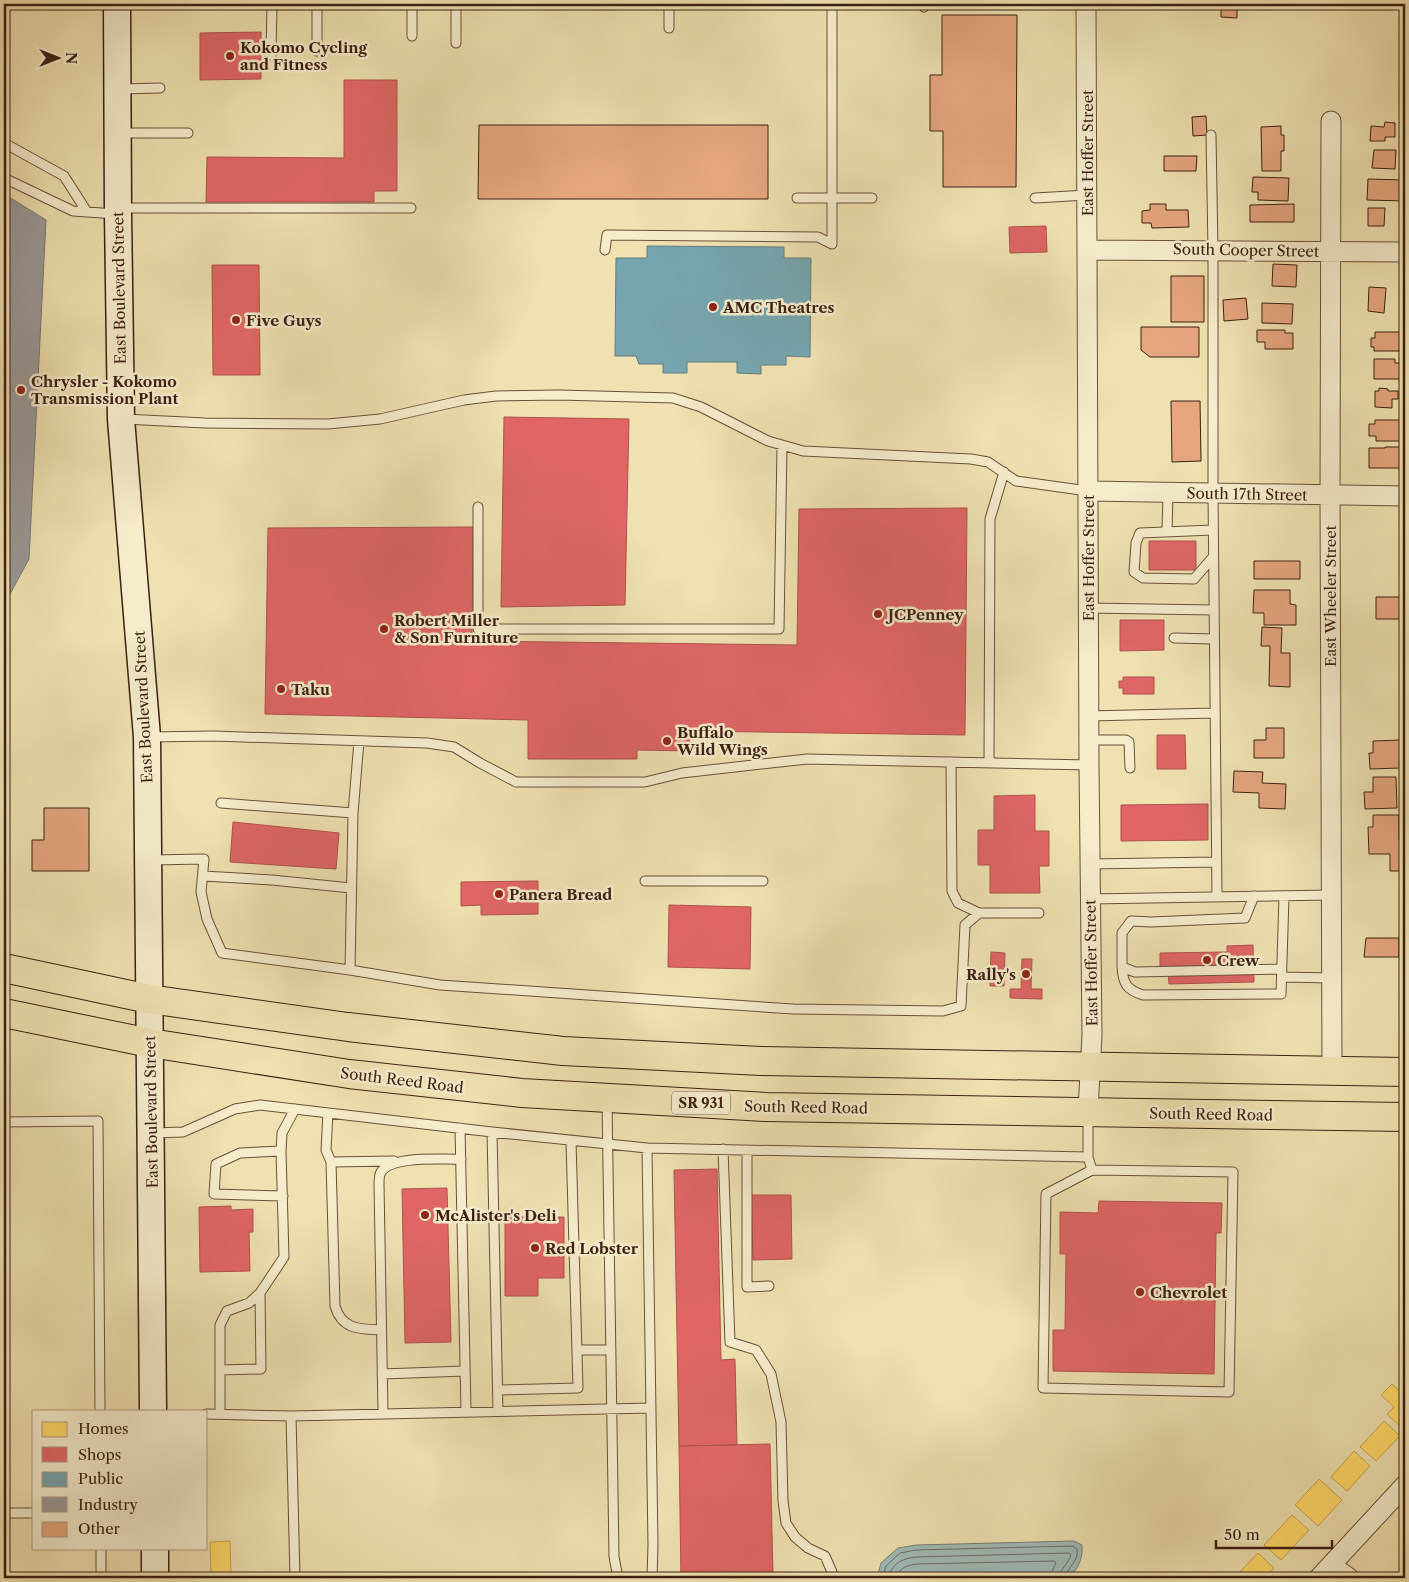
<svg xmlns="http://www.w3.org/2000/svg" width="1409" height="1582" font-family="'Libre Caslon Text',serif">
  <style>
    .water { fill: #a0bab8; stroke: #787c76 }
    .homes { fill: #ffd966; stroke: #c4a24d }
    .shops { fill: #e06666; stroke: #af514d }
    .public { fill: #76a5af; stroke: #657d80 }
    .industry { fill: #999; stroke: #7d7571 }
    .lines { fill: none; stroke-linecap: round; stroke-linejoin: round }
    .shore { stroke: #6e6d66; stroke-width: 1 }
    .building { fill: #e5a67f; stroke: #3c2013 }
    .service-casing { stroke: #69503a; stroke-width: 11 }
    .minor-casing { stroke: #69503a; stroke-width: 21 }
    .secondary-casing { stroke: #3c2013; stroke-width: 29 }
    .primary-casing { stroke: #3c2013; stroke-width: 30 }
    .service { stroke: #f5eccc; stroke-width: 9 }
    .minor { stroke: #f5eccc; stroke-width: 19 }
    .secondary { stroke: #f5eccc; stroke-width: 26 }
    .primary { stroke: #efe1b0; stroke-width: 28 }
    .poi-dot { fill: #8f2418; stroke: #f5eccc; stroke-width: 2 }
    .labels { text-anchor: middle; dominant-baseline: central; stroke-width: 5; stroke-linejoin: round; paint-order: stroke }
    .shield { fill: #f5eccc; stroke: #745d4a; stroke-width: 1 }
    .shield-label { font-size: 14px; font-weight: bold; fill: #3c2013 }
    .poi-label { font-size: 15px; font-weight: bold; fill: #3c2013; stroke: #f5eccc; text-anchor: start }
    .street-label { font-size: 15px; fill: #3c2013; stroke: #f5eccc }
  </style>
  <rect width="100%" height="100%" fill="#efe1b0"/>
  <filter id="stains"><feTurbulence type="fractalNoise" baseFrequency=".004" numOctaves="4"/><feColorMatrix values="0 0 0 0 .2 0 0 0 0 .09 0 0 0 0 .02 0 0 0 .5 -.17"/></filter>
  <radialGradient id="worn" r=".72"><stop offset=".6" stop-color="#630" stop-opacity="0"/><stop offset="1" stop-color="#630" stop-opacity=".3"/></radialGradient>
  <path class="water" d="M1074,1541l8,4c1,15 -4,23 -13,33h-192l4,-15 17,-15 18,-3z"/>
  <path class="homes" d="M1392,1384l12,11 1,-1v35l-1,1 -17,-16 7,-7 -13,-12z
    M1384,1421l16,15 -24,25 -16,-14z
    M1354,1451l16,15 -23,25 -16,-14z
    M1319,1479l23,21 -24,26 -23,-21z
    M1292,1515l17,15 -28,30 -17,-15z
    M230,1541l1,34 -20,1 -1,-34z
    M1258,1553l16,15 -9,10h-31z"/>
  <path class="shops" d="M261,32v47l-61,1v-47z
    M344,80h53v111h-23v11h-168l1,-45 137,1z
    M1046,226l1,26 -37,1 -1,-26z
    M212,265h47l1,110h-47z
    M504,417l125,2 -4,186 -124,2z
    M967,508l-2,227 -275,-4 -1,20 -52,-1v9h-109v-39l-263,-6 3,-186 205,-1 -1,114 325,4 2,-136z
    M1149,541h47v29h-47z
    M1120,620h44v30l-44,1z
    M1123,677h31v17h-31v-6h-4v-7h4z
    M1157,735h28l1,34h-29z
    M1035,795v36h14v35h-10l1,27h-50v-28h-12v-35h16v-34z
    M1208,804v36l-87,1v-36z
    M233,822l106,11 -3,36 -106,-7z
    M538,881v33l-57,1v-10l-20,1v-24z
    M669,905l82,2 -1,62 -82,-2z
    M1253,945l1,37 -85,2 -1,-17h-8v-14l67,-1v-6z
    M991,952l14,1 -1,33h-14z
    M1022,959h10l-1,30h11v10l-32,-1v-9h11z
    M717,1169l4,191 14,-1 2,86 -58,1 -5,-276z
    M447,1188l4,154 -46,1 -3,-154z
    M751,1195h40l1,64 -39,1z
    M1099,1201l123,2 -1,30h-5l-2,141 -161,-3v-41h12l1,-76h-6v-42l38,1z
    M231,1206v4l22,-1v23h-4l1,39 -50,1 -1,-65z
    M505,1217h59v61h-26v18h-33z
    M770,1444l3,132 50,-1v3h-142l-2,-132z"/>
  <path class="public" d="M647,246l137,1v11h27l-1,99 -24,-1v9h-25v9l-24,-1v-11h-50v11h-24v-9h-24l-3,-8h-21l1,-98h31z"/>
  <path class="industry" d="M4,194l42,26 -17,339 -25,46z"/>
  <g class="lines">
    <path class="shore" d="M882,1578l4,-12 14,-13 16,-3 157,-4 4,3c2,13 -10,18 -12,29
      M888,1578c5,-15 13,-19 28,-21l153,-4 2,2c-3,9 -11,14 -12,23
      M896,1578c3,-10 11,-13 21,-14l137,-3 2,2 -4,8 -1,7"/>
  </g>
  <path class="building" d="M1221,4h16v14l-16,-1z
    M942,15h75l-1,172h-73v-56h-13v-56h12z
    M1206,116l1,19 -14,1 -1,-19z
    M1385,122l10,1v14h-10v4h-15l1,-15 13,1z
    M479,125h289v74h-290z
    M1281,126v9h3v16h-3v20h-19l-1,-44z
    M1374,150h22l-1,19 -23,-1z
    M1164,156h33l-1,15h-32z
    M1253,177l36,1 -1,23 -30,-1v-8h-6z
    M1368,179l37,1v21l-38,-1z
    M1150,204h16v6h22l1,17 -37,1 -1,-5h-9v-12l8,-1z
    M1294,204v18h-44v-17z
    M1368,208h17l-1,18h-16z
    M1273,264l24,1 -1,22 -24,-1z
    M1171,276h33v46h-33z
    M1369,287l17,1 -2,25 -16,-2z
    M1246,298l2,21 -24,2 -1,-21z
    M1262,303l31,1 -1,20 -30,-1z
    M1141,327h58v30h-49l-9,-7z
    M1257,330h28v3h8v16h-28v-7h-8z
    M1375,332h30v19h-31v-4h-3v-9h4z
    M1374,359h21v4h5v16h-26z
    M1379,388l9,1v2h10v8h-6v9l-17,-1v-16h4z
    M1171,401h29l1,60 -29,1z
    M1375,420h27v4h3v17h-29v-5h-7v-12h6z
    M1385,447h18v21h-34v-20h16z
    M1254,561h46v18h-46z
    M1254,590h36v14l6,1v20h-32v-12h-11z
    M1376,597h29l-1,22h-28z
    M1262,627l20,1 -1,25h9v34l-21,-1 1,-40h-9z
    M1400,632l5,1v45h-5z
    M1266,728h18v30h-30v-18h12z
    M1400,740v28l-30,1 -1,-16h4v-12z
    M1234,771l29,1 -1,11 24,1 -1,25 -26,-1v-15l-26,-1z
    M1373,777h23l1,31 -32,1 -1,-17h9z
    M44,808h45v63h-57v-31h12z
    M1373,815h26v25h6v31h-15v-17h-21l-1,-27h5z
    M1366,938h33v19h-35z"/>
  <g class="lines">
    <g class="service-casing">
      <path id="service" d="M317,4v47
        M412,4v32
        M456,4v39
        M669,4v24
        M923,4l1,3
        M271,55l1,-51
        M120,89l40,-1
        M120,133h68
        M1211,135l2,115v243l4,403
        M4,143l60,33 23,36
        M4,178l69,33 43,3
        M797,198h75
        M1035,198l52,-3
        M121,208h290
        M605,250l2,-15 211,2 14,7v-240
        M124,419l81,4 123,1 52,-5 84,-19 32,-4 63,-1 114,3 28,9 67,34 35,10 168,8 17,3 28,19 72,10
        M478,507v122h301l3,-184
        M1213,530l-73,3 -4,10 -2,29 9,6 51,1 19,-22
        M1167,532l1,-39
        M1088,608l126,2
        M1174,638l40,1
        M1089,716l126,-3
        M150,737l64,-1 213,7 27,4 26,16 36,19h129l37,-9 125,-14 282,6
        M1089,740h37l3,2 1,26
        M951,762l1,129 6,12 21,10
        M989,762l1,-243 14,-47
        M221,803l132,10
        M151,860l53,-1 -3,33 6,27 15,34 128,17 3,-157 6,-72
        M1090,864l126,-2
        M203,876l69,4 79,8
        M645,881h118
        M1254,896l-9,22 -94,4 -20,-1 -9,12v34l13,5 147,-3
        M1090,899l241,-4
        M1122,967c1,17 5,23 21,28l138,-1 3,-98
        M350,970l90,15 118,8 235,16 150,2 18,-5 4,-81 14,-12h60
        M1282,977l50,1
        M607,1101l7,456 4,21
        M328,1113l-2,37 5,12 4,144c7,24 25,23 46,24
        M4,1122l94,-1 2,290
        M460,1128l6,283
        M492,1132l6,279
        M154,1133l29,-1 52,-23 25,-4 232,27 155,16 441,9v-42
        M647,1148l6,397 -1,33
        M723,1149l7,193 26,8 15,24 10,48 2,79 3,22 9,14 13,11 17,8 7,16v6
        M747,1150v137l22,-1
        M281,1151l-41,2 -24,11 -2,30 69,2
        M1088,1157l4,13 141,2 -4,220 -186,-4 3,-194 46,-24
        M331,1162l63,-1
        M577,1350h34
        M220,1370l41,-1 -1,-76
        M382,1374l83,-3
        M498,1390l80,-2 -7,-247
        M383,1413l-4,-229c0,-4 0,-9 2,-12 11,-17 62,-12 80,-13
        M206,1414l85,2 360,-8
        M220,1414v-89l7,-14 22,-8 11,-10 24,-36 -3,-106 1,-18 13,-24
        M291,1416l4,162
        M4,1513h30
        M101,1578v-30"/>
    </g>
    <g class="minor-casing">
      <path id="minor" d="M1086,4l3,761 3,270 -4,76
        M1331,121l-1,374 2,576
        M1087,250l318,2
        M1088,491l317,5
        M1331,1565l18,13
        M1319,1578l86,-93"/>
    </g>
    <g class="secondary-casing">
      <path id="secondary" d="M117,4l1,210 3,205 26,318 6,674
        M155,1548v30"/>
    </g>
    <g class="primary-casing">
      <path id="primary" d="M4,968l145,31 199,28 215,24 198,10 644,11
        M4,1013l146,30 199,31 173,19 244,14 639,10"/>
    </g>
    <use href="#service" class="service"/>
    <use href="#minor" class="minor"/>
    <use href="#secondary" class="secondary"/>
    <use href="#primary" class="primary"/>
  </g>
  <g class="poi-dot">
    <circle cx="230" cy="56" r="5"/>
    <circle cx="713" cy="307" r="5"/>
    <circle cx="236" cy="320" r="5"/>
    <circle cx="21" cy="390" r="5"/>
    <circle cx="878" cy="614" r="5"/>
    <circle cx="384" cy="629" r="5"/>
    <circle cx="281" cy="689" r="5"/>
    <circle cx="667" cy="741" r="5"/>
    <circle cx="499" cy="894" r="5"/>
    <circle cx="1207" cy="960" r="5"/>
    <circle cx="1026" cy="974" r="5"/>
    <circle cx="425" cy="1215" r="5"/>
    <circle cx="535" cy="1248" r="5"/>
    <circle cx="1140" cy="1292" r="5"/>
  </g>
  <g class="labels">
    <rect class="shield" x="672" y="1091.5" width="58" height="23" rx="4"/>
    <g class="shield-label">
      <text x="701" y="1103">SR 931</text>
    </g>
    <g class="poi-label">
      <text x="240" y="47">Kokomo Cycling<tspan x="240" dy="17">and Fitness</tspan></text>
      <text x="723" y="307">AMC Theatres</text>
      <text x="246" y="320">Five Guys</text>
      <text x="31" y="381">Chrysler - Kokomo<tspan x="31" dy="17">Transmission Plant</tspan></text>
      <text x="888" y="614">JCPenney</text>
      <text x="394" y="620">Robert Miller<tspan x="394" dy="17">&amp; Son Furniture</tspan></text>
      <text x="291" y="689">Taku</text>
      <text x="677" y="732">Buffalo<tspan x="677" dy="17">Wild Wings</tspan></text>
      <text x="509" y="894">Panera Bread</text>
      <text x="1217" y="960">Crew</text>
      <text x="1016" y="974" text-anchor="end">Rally's</text>
      <text x="435" y="1215">McAlister's Deli</text>
      <text x="545" y="1248">Red Lobster</text>
      <text x="1150" y="1292">Chevrolet</text>
    </g>
    <g class="street-label">
      <text transform="translate(1087 153) rotate(-90)">East Hoffer Street</text>
      <text transform="translate(1246 250) rotate(1)">South Cooper Street</text>
      <text transform="translate(119 288) rotate(-91)">East Boulevard Street</text>
      <text transform="translate(1247 494) rotate(1)">South 17th Street</text>
      <text transform="translate(1088 558) rotate(-90)">East Hoffer Street</text>
      <text transform="translate(1330 596) rotate(-90)">East Wheeler Street</text>
      <text transform="translate(143 707) rotate(-93)">East Boulevard Street</text>
      <text transform="translate(1091 963) rotate(-91)">East Hoffer Street</text>
      <text transform="translate(402 1080) rotate(7)">South Reed Road</text>
      <text transform="translate(806 1107) rotate(1)">South Reed Road</text>
      <text transform="translate(151 1112) rotate(-91)">East Boulevard Street</text>
      <text transform="translate(1211 1114) rotate(1)">South Reed Road</text>
    </g>
  </g>
  <rect width="1409" height="1582" fill="none" stroke="#efe1b0" stroke-width="20"/>
  <rect x="5" y="5" width="1399" height="1572" fill="none" stroke="#3c2013" stroke-width="2.5"/>
  <rect x="10" y="10" width="1389" height="1562" fill="none" stroke="#3c2013"/>
  <rect x="32" y="1410" width="175" height="140" fill="#f5eccc" stroke="#ab9a82"/>
  <rect x="42" y="1422" width="25" height="15" fill="#ffd966" stroke="#ab9a82"/>
  <text x="78" y="1434" font-size="15" fill="#3c2013">Homes</text>
  <rect x="42" y="1447" width="25" height="15" fill="#e06666" stroke="#ab9a82"/>
  <text x="78" y="1460" font-size="15" fill="#3c2013">Shops</text>
  <rect x="42" y="1472" width="25" height="15" fill="#76a5af" stroke="#ab9a82"/>
  <text x="78" y="1484" font-size="15" fill="#3c2013">Public</text>
  <rect x="42" y="1497" width="25" height="15" fill="#999999" stroke="#ab9a82"/>
  <text x="78" y="1510" font-size="15" fill="#3c2013">Industry</text>
  <rect x="42" y="1522" width="25" height="15" fill="#e5a67f" stroke="#ab9a82"/>
  <text x="78" y="1534" font-size="15" fill="#3c2013">Other</text>
  <g transform="translate(58 58) rotate(90)" stroke="#f5eccc" stroke-width="4" paint-order="stroke">
  <path d="M0-4L9 19L0 12L-9 19Z" fill="#3c2013"/>
  <text y="-8" font-size="14" font-weight="bold" text-anchor="middle" fill="#3c2013">N</text>
  </g>
  <path d="M1216 1540v8h116v-8" fill="none" stroke="#3c2013" stroke-width="2.5"/>
  <text x="1224" y="1540" font-size="15" fill="#3c2013" stroke="#f5eccc" stroke-width="4" paint-order="stroke">50 m</text>
  <rect width="100%" height="100%" filter="url(#stains)"/>
  <rect width="100%" height="100%" fill="url(#worn)"/>
</svg>
